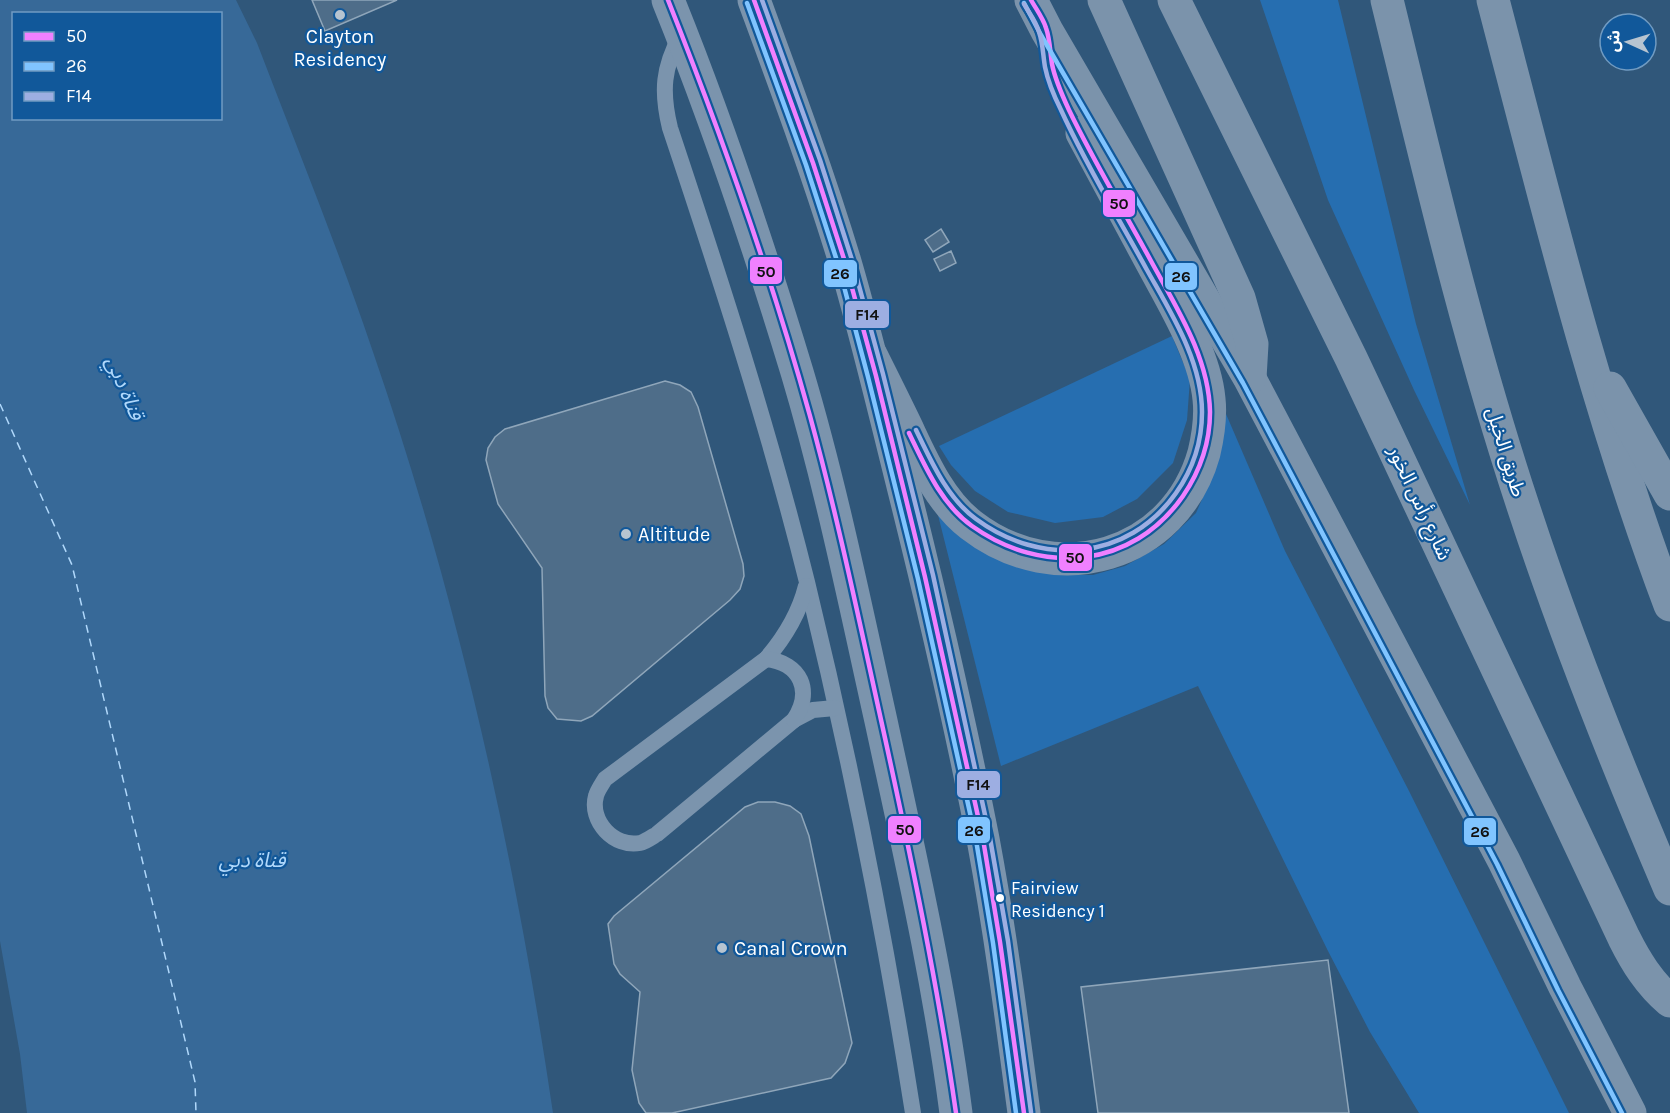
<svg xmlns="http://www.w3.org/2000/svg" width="1670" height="1113" font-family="Karla,'Noto Sans Arabic',sans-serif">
<rect width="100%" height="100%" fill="#30577a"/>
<g fill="#266eb0">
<path d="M1260,0H1338L1416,324L1470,505L1414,390L1328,200Z"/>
<path d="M1172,336L1190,379L1187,420L1173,463L1137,499L1103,517L1055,523L1008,512L975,491L951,465L939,446Z"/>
<path d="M1220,400L1285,551L1409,791L1569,1113H1419L1370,1032L1328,951L1198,686L1001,766L938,515L1022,567L1056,575H1093L1125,566L1164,544L1196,513L1214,472Z"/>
</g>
<path fill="#376998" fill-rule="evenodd" d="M0,0H236L257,43C296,145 338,248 373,352C458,598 515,855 553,1113H27L20,1054L0,941ZM14,14H220V118H14Z"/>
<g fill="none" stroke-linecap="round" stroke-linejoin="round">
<path stroke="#b0d8fb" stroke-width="1.5" stroke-dasharray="8 6" stroke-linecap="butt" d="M0,404L72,565L195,1082L196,1113"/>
</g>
<g fill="#4e6d89" stroke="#8fa6ba" stroke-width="1.5">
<path d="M312,0H397L325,31Z"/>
<path d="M941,229L949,242L933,252L925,240Z"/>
<path d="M951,251L956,263L940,271L934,259Z"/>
<path d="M665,381L680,385L691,392L698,407L743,564L744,576L740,589L730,600L592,716L581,721L557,719L548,708L545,696L542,568L498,504L486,460L488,448L495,437L505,429Z"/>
<path d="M758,802H775L790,806L801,814L809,836L852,1043L845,1063L831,1078L672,1113H646L639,1103L632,1070L640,992L620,974L614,964L608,924L614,916L745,807Z"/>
<path d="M1328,960L1349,1113H1098L1081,987Z"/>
</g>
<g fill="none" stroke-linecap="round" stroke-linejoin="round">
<g stroke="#7b94ad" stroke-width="16">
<path d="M681,34C663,68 661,91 670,128C720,278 769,429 807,582C850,758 885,935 913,1113"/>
<path d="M806,586C799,614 785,637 766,659L605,779C602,784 597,791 596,796C589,821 614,848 640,843C645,842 652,837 657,834L794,720L813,710L835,708"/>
<path d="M766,659C801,663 813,691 794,720"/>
</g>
<g stroke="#7b94ad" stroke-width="33">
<path d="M668,0C717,121 759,247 797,372C831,486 855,604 881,721C909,851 939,981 956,1113"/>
<path d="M754,0C786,87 818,173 845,262C867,337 885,414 904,490C933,606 960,722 983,839C1000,930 1012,1022 1024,1113"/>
</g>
<g stroke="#7b93ab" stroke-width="33">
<path d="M1031,0L1047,31L1250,379L1504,861L1565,987L1630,1113"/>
<path d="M1104,0L1239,298L1252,344L1250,378"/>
<path d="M1174,0L1351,358L1624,938C1636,962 1649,983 1670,1001"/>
<path d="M1387,0C1429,172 1469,344 1525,512C1567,640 1617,765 1670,889"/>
<path d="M1493,0C1546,203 1596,408 1670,605"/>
<path d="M871,355C883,379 895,403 907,428C923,462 940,501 971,525C1056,591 1175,557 1204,453C1208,436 1211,417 1209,399C1205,355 1174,304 1153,265C1129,221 1106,177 1082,133"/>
<path d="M1610,388L1670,494"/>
</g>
<g stroke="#11589a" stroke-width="9">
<g id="bus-1">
<path d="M668,0C722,136 771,275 810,416C839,522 861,630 885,738C912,862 938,987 956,1113"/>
<path d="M754,0L813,163L845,262L876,376L925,577L983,839L1000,942L1024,1113"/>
<path d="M909,433C925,466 941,504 972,526C1042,576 1132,569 1183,496C1200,471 1210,442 1210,412C1209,357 1176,307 1151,261C1124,211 1094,162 1069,110C1062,95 1055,80 1052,64C1050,52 1050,39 1046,28C1043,18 1036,9 1031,0"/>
</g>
</g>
<g stroke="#11589a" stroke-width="9">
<g id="bus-2">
<path d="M747,3L806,165L838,264L868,377L918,579L976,840L993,943L1016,1113"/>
<path d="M1024,3L1041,35L1243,383L1497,864L1558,990L1622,1113"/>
</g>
</g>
<g stroke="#11589a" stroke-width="9">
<g id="bus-3">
<path d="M762,0L820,160L852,260L883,374L933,575L990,838L1008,941L1031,1112"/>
<path d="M916,430C931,461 947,498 976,519C1041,567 1128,561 1176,493C1193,469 1202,442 1202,412C1202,361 1171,313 1147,270C1118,217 1086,165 1061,110C1054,96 1048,82 1045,67C1043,56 1043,43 1039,32C1036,21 1029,13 1024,4"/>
</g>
</g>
<use href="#bus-1" stroke="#f080ff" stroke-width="4.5"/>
<use href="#bus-2" stroke="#80c4ff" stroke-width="4.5"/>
<use href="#bus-3" stroke="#9daee2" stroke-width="4.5"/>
</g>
<g fill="#b7c4d0" stroke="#11589a" stroke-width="2">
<circle cx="340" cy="15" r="6"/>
<circle cx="626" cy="534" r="6"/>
<circle cx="722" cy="948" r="6"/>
</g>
<circle fill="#fff" stroke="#11589a" stroke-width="2" cx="1000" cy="898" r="5"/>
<g text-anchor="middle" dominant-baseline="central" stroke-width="4.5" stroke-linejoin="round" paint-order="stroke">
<g font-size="18" fill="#fff" stroke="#11589a" text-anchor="start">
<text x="1011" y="888">Fairview<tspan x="1011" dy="23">Residency 1</tspan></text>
</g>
<g font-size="20" fill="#fff" stroke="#11589a" text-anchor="start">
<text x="340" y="36" text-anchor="middle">Clayton<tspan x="340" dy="23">Residency</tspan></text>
<text x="638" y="534">Altitude</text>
<text x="734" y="948">Canal Crown</text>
</g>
<g font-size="20" fill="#fff" stroke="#11589a">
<text transform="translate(1506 452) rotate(73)">طريق الخيل</text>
<text transform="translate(1420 503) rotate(65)">شارع رأس الخور</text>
</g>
<g font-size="21" font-style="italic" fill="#b0d8fb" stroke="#11589a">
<text transform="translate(125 388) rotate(67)">قناة دبي</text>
<text x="252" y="860">قناة دبي</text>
</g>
</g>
<g stroke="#11589a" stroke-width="2">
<rect x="1102" y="189" width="34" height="29" rx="6" fill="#f080ff"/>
<rect x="749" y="256" width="34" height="29" rx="6" fill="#f080ff"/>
<rect x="823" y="259" width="35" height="29" rx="6" fill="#80c4ff"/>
<rect x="1164" y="262" width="34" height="29" rx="6" fill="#80c4ff"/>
<rect x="844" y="300" width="46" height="29" rx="6" fill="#9daee2"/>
<rect x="1058" y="543" width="35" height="29" rx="6" fill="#f080ff"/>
<rect x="956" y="770" width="45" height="29" rx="6" fill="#9daee2"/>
<rect x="887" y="815" width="35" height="29" rx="6" fill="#f080ff"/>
<rect x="957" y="816" width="34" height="28" rx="6" fill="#80c4ff"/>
<rect x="1463" y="817" width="34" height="29" rx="6" fill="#80c4ff"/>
</g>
<g font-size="16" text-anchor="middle" font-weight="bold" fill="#111">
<text x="1119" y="209">50</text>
<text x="766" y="277">50</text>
<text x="840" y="279">26</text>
<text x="1181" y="282">26</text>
<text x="867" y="320">F14</text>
<text x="1075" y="563">50</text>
<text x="978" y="790">F14</text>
<text x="905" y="835">50</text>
<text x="974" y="836">26</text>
<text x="1480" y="837">26</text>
</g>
<rect x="12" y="12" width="210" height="108" fill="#11589a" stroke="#709bc2" stroke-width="1.5"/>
<rect x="24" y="32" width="30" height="9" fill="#f080ff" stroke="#709bc2" stroke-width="1.5"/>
<text x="66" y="42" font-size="18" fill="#ffffff">50</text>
<rect x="24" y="62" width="30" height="9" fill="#80c4ff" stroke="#709bc2" stroke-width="1.5"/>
<text x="66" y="72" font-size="18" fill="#ffffff">26</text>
<rect x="24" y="92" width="30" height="9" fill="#9daee2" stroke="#709bc2" stroke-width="1.5"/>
<text x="66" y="102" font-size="18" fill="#ffffff">F14</text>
<g transform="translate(1628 42) rotate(274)"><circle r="28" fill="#11589a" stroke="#709bc2" stroke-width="1.5"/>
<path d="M0-4.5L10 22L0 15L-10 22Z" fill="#b7c4d0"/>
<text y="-9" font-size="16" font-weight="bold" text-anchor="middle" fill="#ffffff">ش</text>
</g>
</svg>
